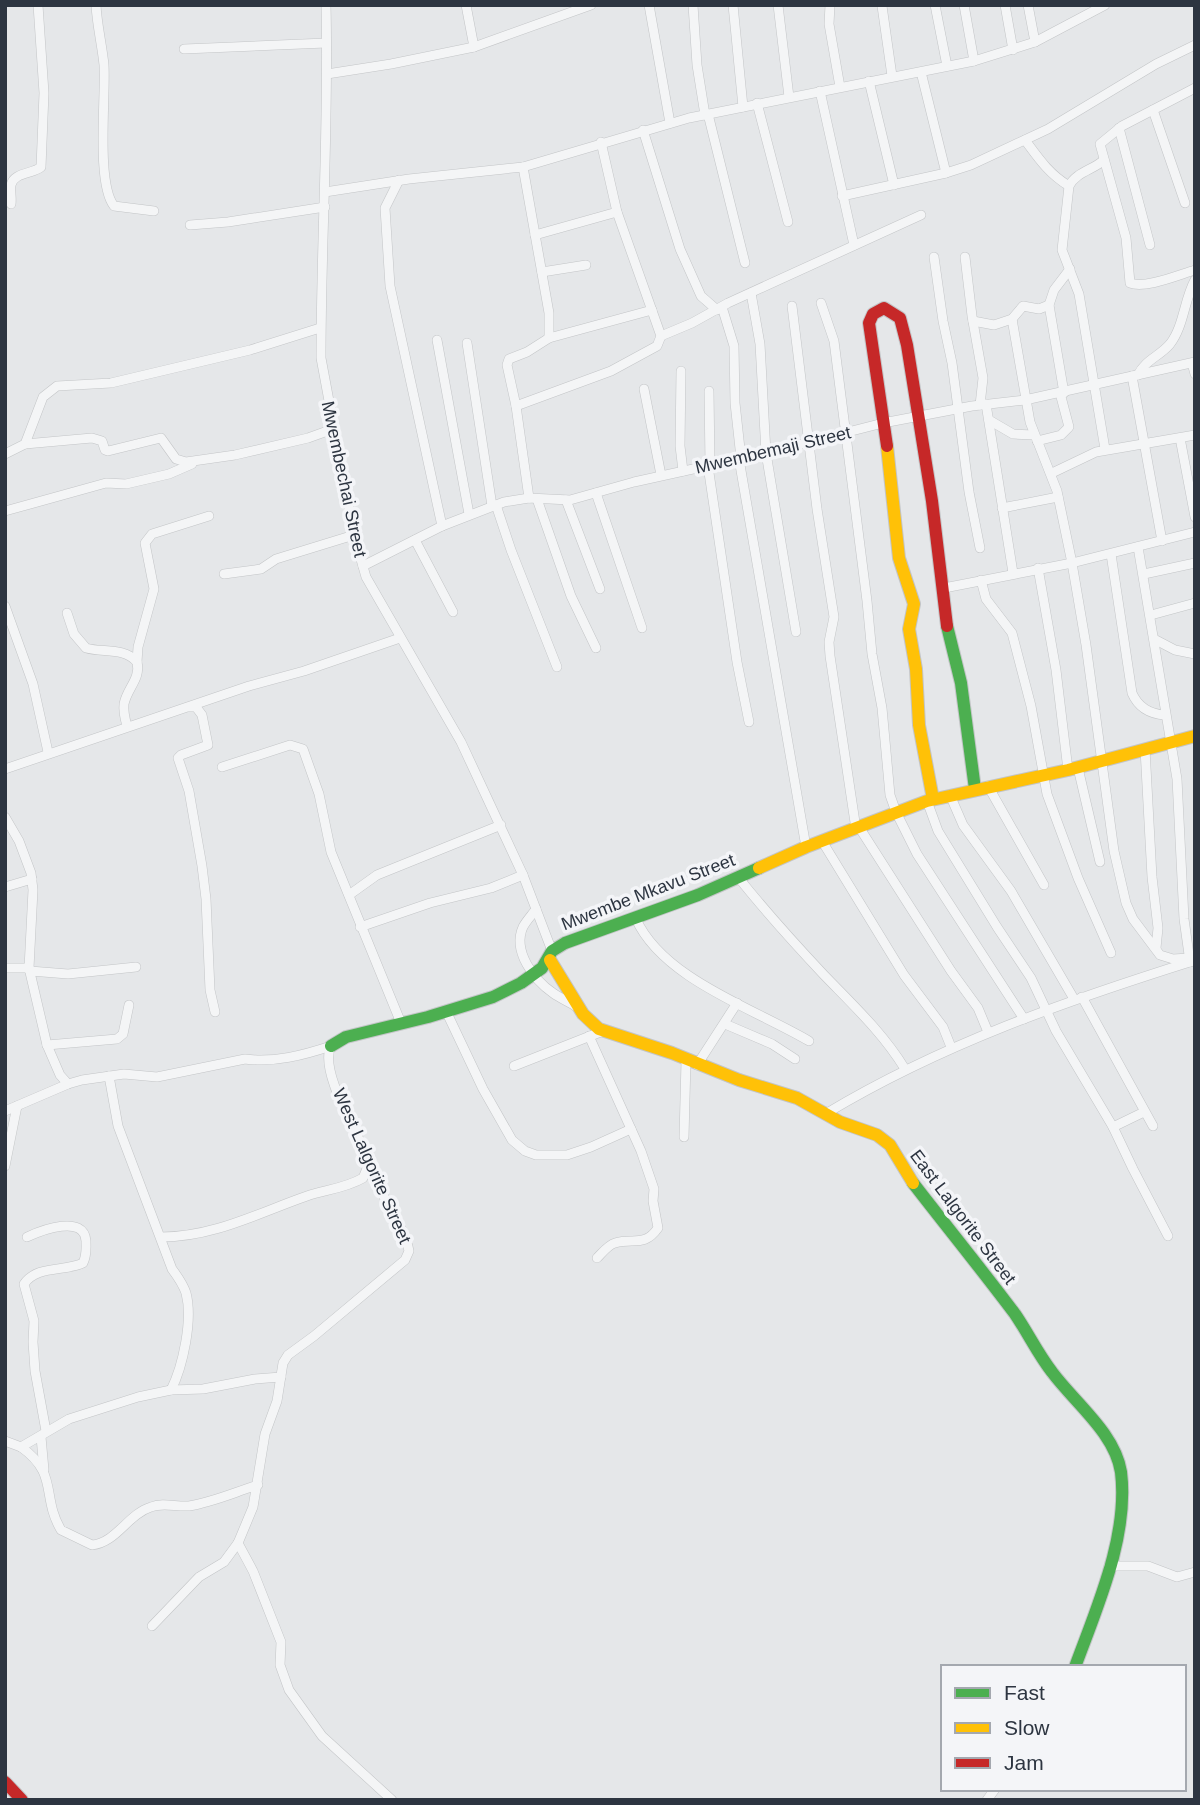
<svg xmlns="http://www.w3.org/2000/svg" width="1200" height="1805" font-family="Helvetica,sans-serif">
<rect width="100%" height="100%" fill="#e5e7e9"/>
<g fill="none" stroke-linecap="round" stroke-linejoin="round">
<g stroke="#c3c5c7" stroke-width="10">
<g id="street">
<path d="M96,5C97,25 102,45 104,65C106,97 96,183 114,206L154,211"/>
<path d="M326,5C329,123 321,240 321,358L354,535L366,577L461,742L523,875L552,951"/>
<path d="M466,5L474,47"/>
<path d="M649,5L670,123"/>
<path d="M693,5L697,65L705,115"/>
<path d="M733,5L743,107"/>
<path d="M778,5L789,97"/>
<path d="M830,5L829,24L840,87"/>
<path d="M935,5L947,66"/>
<path d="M964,5L974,61"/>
<path d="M1005,5L1013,50"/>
<path d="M1028,5L1035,42"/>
<path d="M882,6L892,76"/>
<path d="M184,49L326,43"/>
<path d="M921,72L946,173"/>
<path d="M327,74L391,64L474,47L591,5"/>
<path d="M869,81L894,185"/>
<path d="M1195,88L1122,126L1100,144L1126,238L1130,283C1145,289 1178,275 1195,270"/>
<path d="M820,91L854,245"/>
<path d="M757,103L788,222"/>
<path d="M1153,110L1185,203"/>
<path d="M708,114L745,263"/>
<path d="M1119,128L1150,245"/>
<path d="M643,130L680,249L701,296L717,310"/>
<path d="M1025,140C1039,159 1049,174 1069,186"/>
<path d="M1104,160C1093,170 1076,172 1069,186L1062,250L1079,294L1105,449"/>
<path d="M523,167L549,313V338"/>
<path d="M399,180L385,208L390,286L442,526"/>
<path d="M325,192L409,179L523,167L689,118L974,61L1035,42L1105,5"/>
<path d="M842,196L946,173L971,165L1048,129L1156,64L1195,45"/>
<path d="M11,204C12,198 10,191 11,185C14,172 33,174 41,167L44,93L38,5"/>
<path d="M190,225L228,222L325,207"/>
<path d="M535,235L617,212"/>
<path d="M934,257L943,321L952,363L969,492L980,548"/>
<path d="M965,257L972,316L983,378L980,405"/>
<path d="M542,272L586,265"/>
<path d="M751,293L760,344L766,453L796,632"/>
<path d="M821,303L834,341L867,601L872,654L882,708L890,795L896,812L917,854L1024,1019"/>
<path d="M792,306L817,509L834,617L829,642L830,656L856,829"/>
<path d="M722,307L734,346L735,403L741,458"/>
<path d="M1012,319L1030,422L1057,491L1072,563L1086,645L1114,851L1126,903L1133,919L1160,955L1173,959L1189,958"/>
<path d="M973,321L994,325L1012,319L1023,306L1039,309L1049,305"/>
<path d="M661,336L692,323L728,303L921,215"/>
<path d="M437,340L469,514"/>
<path d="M467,343L492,506"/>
<path d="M1192,363L1195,374"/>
<path d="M681,371L680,446L683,471"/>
<path d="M1138,375C1145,360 1160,356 1170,344C1184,326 1184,300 1195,280"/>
<path d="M1132,376L1162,541"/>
<path d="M644,389L661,475"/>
<path d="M709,391L710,465"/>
<path d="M1064,393L1049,305L1054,290L1070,269"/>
<path d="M986,404L1013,573"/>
<path d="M516,406L611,371L657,346L661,336L617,212L601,142"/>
<path d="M989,420L1013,434L1034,435"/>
<path d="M1180,438L1195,517"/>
<path d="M1037,441L1061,435L1069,427L1060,393"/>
<path d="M25,444L92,438L102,441L105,450L108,451L161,438L176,459L186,462L235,455L308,438L333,429"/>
<path d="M5,454L25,444L43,397L57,386L111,383L250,350L320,328"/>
<path d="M739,459L806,847"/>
<path d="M708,466L737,662L749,722"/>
<path d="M1052,473L1096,452L1195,435"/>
<path d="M596,493L642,628"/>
<path d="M529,498L516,406L507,365L509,359L527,352L549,338L652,310"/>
<path d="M537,499L571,596L596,648"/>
<path d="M566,500L600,589"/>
<path d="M496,505L511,550L557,667"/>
<path d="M1002,508L1058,497"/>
<path d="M5,511L106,483L126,484L169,474L192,464"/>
<path d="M415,540L453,612"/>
<path d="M1138,547L1177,779L1184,919L1190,962"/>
<path d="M1111,554L1132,693C1138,707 1150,714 1165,715"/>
<path d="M363,566L442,526L504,502L529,498L570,500L634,482L766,453L883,423L972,406L1025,400L1195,362"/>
<path d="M1038,568L1056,670L1068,770"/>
<path d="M224,574L261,569L276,559L354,535"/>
<path d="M1144,574L1195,563"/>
<path d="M981,580L986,599L1012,633L1031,706L1047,794L1078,878L1111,953"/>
<path d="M944,588L1072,563L1195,532"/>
<path d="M5,606L33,684L48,752"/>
<path d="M67,613L74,634L86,648C103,653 124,647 137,662C141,679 127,688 124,704C123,712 125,719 127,726"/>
<path d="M1151,615L1195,603"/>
<path d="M1154,639L1175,650L1195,654"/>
<path d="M137,662L138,647L154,589L145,543L152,534L209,516"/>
<path d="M190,707H196L202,715L208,745L181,755L178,758L189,791L202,866L206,899L210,990L215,1012"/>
<path d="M1145,749L1152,877L1158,928L1156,948"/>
<path d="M222,767L290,745L303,749L319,794L331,852L401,1023"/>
<path d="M1078,768L1100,862"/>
<path d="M5,769L249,686L304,671L400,638"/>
<path d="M988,786L1044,885"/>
<path d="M950,795L963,825L1011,891L1074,999"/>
<path d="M927,801L938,831L997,927L1031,978L1056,1031L1113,1127L1133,1169L1168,1236"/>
<path d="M5,817L19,841L31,873L33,890L29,968L47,1045L60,1075L68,1084"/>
<path d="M859,827L951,971L978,1008L988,1032"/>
<path d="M822,841L904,975L943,1027L951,1047"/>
<path d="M738,877C765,911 794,943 824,975C853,1005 883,1033 905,1069"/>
<path d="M5,887L32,879"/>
<path d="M349,895L377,875L501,825"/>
<path d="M536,909C532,915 526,921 523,927C512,951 534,980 553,993C560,998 569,1002 577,1007"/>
<path d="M636,919C663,979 755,1009 809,1041"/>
<path d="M360,927L430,903L491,888L523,875"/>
<path d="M5,968H29"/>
<path d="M30,971L68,974L136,967"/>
<path d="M1082,997L1153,1126"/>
<path d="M446,1011L483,1089L512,1140L525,1151L536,1155H567L591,1147L631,1129"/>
<path d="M725,1024L772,1044L795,1059"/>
<path d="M589,1036L641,1151L654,1189L653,1201L658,1228C644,1248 633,1237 615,1243C608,1245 602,1253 597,1258"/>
<path d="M47,1045L117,1039L123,1034L129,1005"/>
<path d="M331,1046C319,1070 355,1128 365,1152C370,1163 373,1176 379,1187C388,1207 405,1229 409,1251L405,1260L314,1336L288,1355L283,1363L277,1401L265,1434L253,1507L238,1543L253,1571L281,1642L280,1665L289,1690L322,1736L392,1800"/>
<path d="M697,1065L737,1003"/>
<path d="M514,1066L603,1031"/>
<path d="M109,1076L118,1126L172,1269C178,1277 183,1284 186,1293C193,1320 183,1366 171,1390"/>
<path d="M5,1111L68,1084L82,1080L124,1074L157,1077L245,1059C274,1063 304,1055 331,1046"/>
<path d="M827,1113C942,1044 1066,1001 1193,961"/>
<path d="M1113,1127L1144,1112"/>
<path d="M684,1137L686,1061"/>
<path d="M5,1166L17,1106"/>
<path d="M27,1237C42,1230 84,1214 86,1241C86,1249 87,1255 83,1263C64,1272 37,1265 24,1284L34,1321L33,1342L35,1371L46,1431"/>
<path d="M161,1237C214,1237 258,1213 307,1196C325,1190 346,1188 363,1178L369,1164"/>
<path d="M41,1437L44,1470"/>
<path d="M5,1441L21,1447L69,1419L138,1397L171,1390L203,1389L255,1379L281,1377"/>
<path d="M21,1447C59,1474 41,1496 61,1530L92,1545C116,1543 128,1514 151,1507C163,1502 176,1507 189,1506C213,1502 235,1492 258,1485"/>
<path d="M1109,1566H1148L1177,1577L1195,1572"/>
<path d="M152,1626L199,1577L224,1562L238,1543"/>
<path d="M987,1800L995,1789"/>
</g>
</g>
<g stroke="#c3c5c7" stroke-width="14">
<g id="fast">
<path d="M947,626L961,683L975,789"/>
<path d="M331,1046L346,1037L428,1017L493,997L521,983L542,968L552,951L565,943L698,895L759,868"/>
<path d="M913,1183C947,1227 982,1270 1015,1314C1028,1333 1038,1354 1052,1372C1075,1403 1115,1433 1121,1472C1129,1536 1097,1607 1075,1667"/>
</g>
</g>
<g stroke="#c3c5c7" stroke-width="14">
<g id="slow">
<path d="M887,446L899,558L914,604L909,629L916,669L919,725L933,799"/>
<path d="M759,868L806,847L927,801L1068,770L1195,736"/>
<path d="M550,960L583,1014L599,1029L672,1053L739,1080L797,1098L840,1122L877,1135L890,1145L913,1183"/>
</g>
</g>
<g stroke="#c3c5c7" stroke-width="14">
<g id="jam">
<path d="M887,446L869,323L873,314L884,308L900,318L907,345L932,501L947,626"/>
<path d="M5,1782L22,1800"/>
</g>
</g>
<use href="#street" stroke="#f4f5f6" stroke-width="9"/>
<use href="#fast" stroke="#4caf50" stroke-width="12"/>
<use href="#slow" stroke="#ffc107" stroke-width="12"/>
<use href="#jam" stroke="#c62828" stroke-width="12"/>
</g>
<g text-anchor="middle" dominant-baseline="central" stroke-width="7" stroke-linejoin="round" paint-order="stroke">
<g font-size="18" fill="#2d3541" stroke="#f4f5f8">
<text transform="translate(773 450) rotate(-13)">Mwembemaji Street</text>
<text transform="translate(344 479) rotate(78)">Mwembechai Street</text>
<text transform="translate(648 892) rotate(-21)">Mwembe Mkavu Street</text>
<text transform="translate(372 1166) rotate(66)">West Lalgorite Street</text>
<text transform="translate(963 1217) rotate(53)">East Lalgorite Street</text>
</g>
</g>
<rect width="1200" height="1805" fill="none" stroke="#2d3541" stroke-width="14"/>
<rect x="941" y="1665" width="245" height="126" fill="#f4f5f8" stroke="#a4a8af" stroke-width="2"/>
<rect x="955" y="1688" width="35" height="10" fill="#4caf50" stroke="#a4a8af" stroke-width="2"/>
<text x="1004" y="1700" font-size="21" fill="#2d3541">Fast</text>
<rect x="955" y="1723" width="35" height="10" fill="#ffc107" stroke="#a4a8af" stroke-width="2"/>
<text x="1004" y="1735" font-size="21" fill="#2d3541">Slow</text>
<rect x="955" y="1758" width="35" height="10" fill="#c62828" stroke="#a4a8af" stroke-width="2"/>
<text x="1004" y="1770" font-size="21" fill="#2d3541">Jam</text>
</svg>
